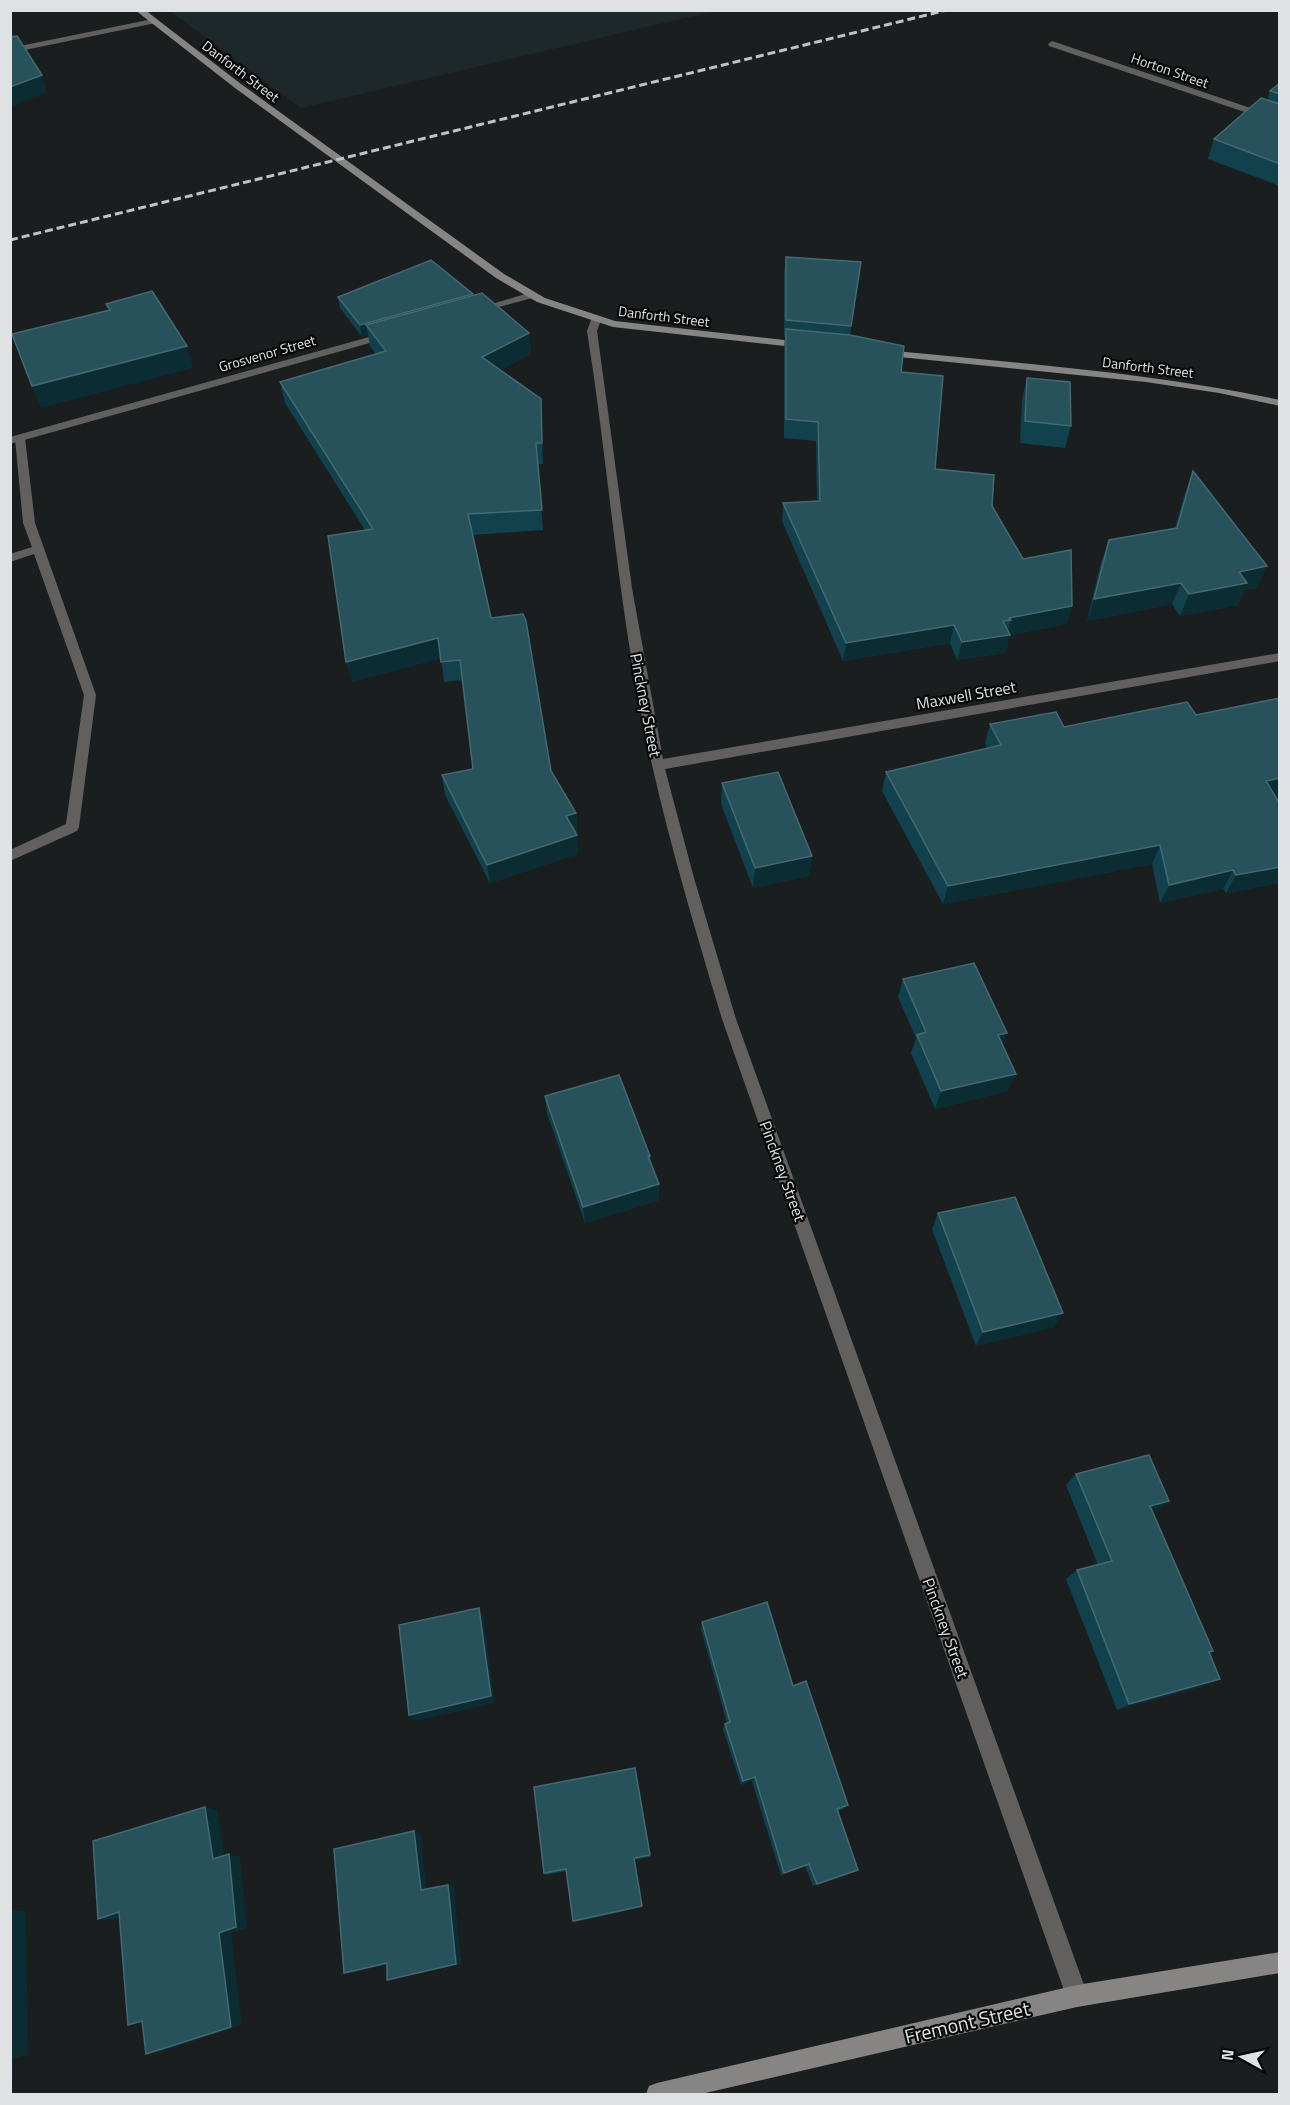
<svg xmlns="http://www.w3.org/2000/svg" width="1290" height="2105" font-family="'Titillium Web',sans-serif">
<rect width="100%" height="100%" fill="#1b1e1f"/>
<path fill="#1e282b" d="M170,11H715L301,108Z"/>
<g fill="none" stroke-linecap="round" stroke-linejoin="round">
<path fill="#61605e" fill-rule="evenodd" d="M20,435L25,438L35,523L96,695L79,827L77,831L10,861V850L66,824L84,695L34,554L10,562V554L32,547L23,523L15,438Z"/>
<g fill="#61605e" fill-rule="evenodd">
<path d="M153,19H156V23L10,53V48Z"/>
<path d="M1052,41L1280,118V124L1049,46L1048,44Z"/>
<path d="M532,292L537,295L536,297L477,313L472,310Z"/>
<path d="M596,317L601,320L597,331L632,588L663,759L1280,653V661L665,769L694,878L736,1019L1088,1996L1084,2003L1077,2007L1070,2003L1066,1996L722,1019C689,909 656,799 636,686C615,568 606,449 587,331L591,320Z"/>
<path d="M387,332L391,333V337L10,444V437Z"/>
</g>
<g fill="#878583" fill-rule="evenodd">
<path d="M135,10H145L241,84L504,274L545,298L615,321L803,342L808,345L803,348L613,327L537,302L496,278L235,88Z"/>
<path d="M884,350C1016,363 1149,372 1280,400V406L1219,393L1146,382L880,355V351Z"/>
<path d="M1280,1952V1973L1077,2007L701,2094H646L649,2086L657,2083L1077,1985Z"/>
</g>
<path stroke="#c0c2c3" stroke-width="3" stroke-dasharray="8 4" stroke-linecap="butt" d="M10,240L947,10"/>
</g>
<g fill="#11414c">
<path d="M1280,83V186L1208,159L1214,139L1267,100L1270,91Z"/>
<path d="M786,257L861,262L850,335L901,372L935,469L992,506L1023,559L1072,606L1066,624L1010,635L1005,653L957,660L950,643L843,661L782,521L783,503L817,501L816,441L784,438V348L785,337H784V274Z"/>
<path d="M473,296L529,333L531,354L500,370L541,399L543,464H538L543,530L472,535L491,618L551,771L576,813L577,832H575L577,835L578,854L490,883L445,795L442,775L473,769L463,680L444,682L441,658L351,682L365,530L285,403L280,382L376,354L370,346L368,335L362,337L340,308L338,297Z"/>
<path d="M1027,378L1071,426L1065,448L1020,443L1022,400Z"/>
<path d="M1193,471L1257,588L1244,590L1238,605L1180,616L1172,604L1087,621L1101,562L1109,540L1175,528L1185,493Z"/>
<path d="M1196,715L1280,795L1274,796L1280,804V883L1226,893L1223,889L1160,903L1152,864L943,904L882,791L886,772L987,748L985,743L990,724L1064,727Z"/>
<path d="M722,783L812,856L809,876L753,888L721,804Z"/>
<path d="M903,979L1007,1033L1002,1045L1008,1091L935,1109L911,1053L916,1038L898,997Z"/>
<path d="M545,1096L650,1156V1161L659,1184V1200L585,1223L547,1113Z"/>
<path d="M938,1213L1054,1327L976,1346L932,1229Z"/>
<path d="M1076,1474L1157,1511L1153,1512L1213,1651L1209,1653L1220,1679L1206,1685L1117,1710L1066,1579L1077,1570L1098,1565L1066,1485Z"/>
<path d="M702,1622L793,1686L848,1805L843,1809L838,1811L858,1870L813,1886L805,1866L781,1875L752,1781L741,1785L723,1729L725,1724L727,1723L701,1629Z"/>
<path d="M414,1831L420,1834L426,1889L448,1885L453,1886L461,1964L387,1980V1964L353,1972L344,1973Z"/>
<path d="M650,1855V1857L634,1860L642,1907L575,1922L573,1921L567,1871L546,1875L544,1873Z"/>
</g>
<g fill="#0b2c33">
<path d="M12,27L18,44L10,46V28Z"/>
<path d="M42,75L47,92L10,107V87Z"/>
<path d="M473,294L474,306L366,325L368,335L362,337L360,325Z"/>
<path d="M529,333L531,354L484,378L482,357Z"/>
<path d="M187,346L193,368L41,408L32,386Z"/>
<path d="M541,399L542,420L543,464L542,443Z"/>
<path d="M1267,566L1257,588L1244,590L1238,605L1180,616L1189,594L1239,572Z"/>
<path d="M1181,583L1172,604L1087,621L1094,599Z"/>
<path d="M1072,606L1066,624L1010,635L1005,653L957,660L962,642L1006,635L1011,620L1009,618Z"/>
<path d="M954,625L950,643L843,661L846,643Z"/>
<path d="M438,638L441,658L351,682L346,662Z"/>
<path d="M1280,778V795L1256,800L1266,781Z"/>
<path d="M576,813L577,832L568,835L566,816Z"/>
<path d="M577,835L578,854L490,883L487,865Z"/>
<path d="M1160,845L1152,864L943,904L948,886Z"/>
<path d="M812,856L809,876L753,888L755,868Z"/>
<path d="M1280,867V883L1226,893L1236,875Z"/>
<path d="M1233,870L1223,889L1160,903L1169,885Z"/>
<path d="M1007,1033L1000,1051L998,1035Z"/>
<path d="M1016,1074L1008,1091L935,1109L941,1091Z"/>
<path d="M659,1184V1200L585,1223L583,1207Z"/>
<path d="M1063,1313L1054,1327L976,1346L983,1332Z"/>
<path d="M1169,1501L1157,1511L1138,1516L1150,1506Z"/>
<path d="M479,1608L483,1616L495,1703L415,1721L409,1715Z"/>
<path d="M1220,1679L1206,1685L1117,1710L1129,1704Z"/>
<path d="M755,1777L752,1781L741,1785L743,1781Z"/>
<path d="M205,1807L217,1810L225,1861L213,1859Z"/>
<path d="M414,1831L420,1834L427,1892L421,1890Z"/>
<path d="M229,1854L240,1857L247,1928L231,1933L242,2025L160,2052L146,2054Z"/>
<path d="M448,1885L453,1886L461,1964H456Z"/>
<path d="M10,1910L26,1911L28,2055L13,2058V2080L10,2081Z"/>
<path d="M119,1912L133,1913L113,1920L98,1919Z"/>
</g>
<g fill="#27525c" stroke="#446971" stroke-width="1.5">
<path d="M17,36L42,75L10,87V37Z"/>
<path d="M1280,83V94L1270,91Z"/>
<path d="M1261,98L1280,104V164L1214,139Z"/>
<path d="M786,257L861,262L851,326L786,320Z"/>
<path d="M431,260L473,294L360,325L338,297Z"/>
<path d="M152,291L187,346L32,386L12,334L110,310L106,304Z"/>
<path d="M482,293L529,333L482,357L541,399L542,443H536L542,510L468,514L491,618L523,614L526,621L551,771L576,813L566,816L577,835L487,865L442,775L473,769L460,660L441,662L438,638L346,662L328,536L373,529L280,382L386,351L366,325Z"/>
<path d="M786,329L850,335L904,346L901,372L943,376L935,469L994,475L992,506L1023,559L1071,550L1072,606L1009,618L1011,620L1003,621L1010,635L962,642L954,625L846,643L783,503L820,501L818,422L786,419Z"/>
<path d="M1027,378L1070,382L1071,426L1025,421Z"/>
<path d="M1193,471L1267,566L1239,572L1247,583L1189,594L1181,583L1094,599L1109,540L1177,528Z"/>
<path d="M1280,698V778L1266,781L1280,804V867L1236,875L1233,870L1169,885L1160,845L948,886L886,772L1001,745L990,724L1056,712L1064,727L1187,702L1196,715Z"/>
<path d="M778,772L812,856L755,868L722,783Z"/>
<path d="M974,963L1007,1033L998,1035L1016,1074L941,1091L917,1035L926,1032L903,979Z"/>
<path d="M619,1075L650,1156H648L659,1184L583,1207L545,1096Z"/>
<path d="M1015,1197L1063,1313L983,1332L938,1213Z"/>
<path d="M1149,1455L1169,1501L1150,1506L1213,1651L1209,1652L1220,1679L1129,1704L1077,1570L1112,1561L1076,1474Z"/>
<path d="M767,1602L793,1686L806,1681L848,1805L837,1809L858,1870L817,1884L809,1864L784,1873L755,1777L743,1781L725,1724L730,1722L702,1622Z"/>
<path d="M479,1608L491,1696L409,1715L399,1625Z"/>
<path d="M635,1768L650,1855L634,1858L642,1906L573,1921L566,1869L544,1873L534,1787Z"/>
<path d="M205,1807L213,1859L229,1854L236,1927L219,1933L231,2027L146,2054L142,2021L128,2025L119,1912L98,1919L93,1841Z"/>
<path d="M414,1831L421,1890L448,1885L456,1964L387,1980V1963L344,1973L334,1849Z"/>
</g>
<g text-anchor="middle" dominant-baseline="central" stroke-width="4.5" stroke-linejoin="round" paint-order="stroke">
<g font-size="14" fill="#dfe1e2" stroke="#070808">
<text transform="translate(1170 70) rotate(19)">Horton Street</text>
<text transform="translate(241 71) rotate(37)">Danforth Street</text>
<text transform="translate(664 316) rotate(7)">Danforth Street</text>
<text transform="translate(267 353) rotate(-16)">Grosvenor Street</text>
<text transform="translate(1148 367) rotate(7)">Danforth Street</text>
</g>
<g font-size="16" fill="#dfe1e2" stroke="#070808">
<text transform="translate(966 695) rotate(-10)">Maxwell Street</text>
<text transform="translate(646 705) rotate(79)">Pinckney Street</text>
<text transform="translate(783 1171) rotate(70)">Pinckney Street</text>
<text transform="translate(946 1628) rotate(70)">Pinckney Street</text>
</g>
<g font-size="20" fill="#dfe1e2" stroke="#070808">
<text transform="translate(967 2022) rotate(-13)">Fremont Street</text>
</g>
</g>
<rect width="1290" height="2105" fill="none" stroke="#dfe1e2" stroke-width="24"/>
<g transform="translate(1242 2057) rotate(278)" stroke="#070808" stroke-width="4.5" paint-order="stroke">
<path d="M0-4.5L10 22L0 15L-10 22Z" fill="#dfe1e2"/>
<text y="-9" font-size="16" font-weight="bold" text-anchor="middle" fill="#dfe1e2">N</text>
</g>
</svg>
